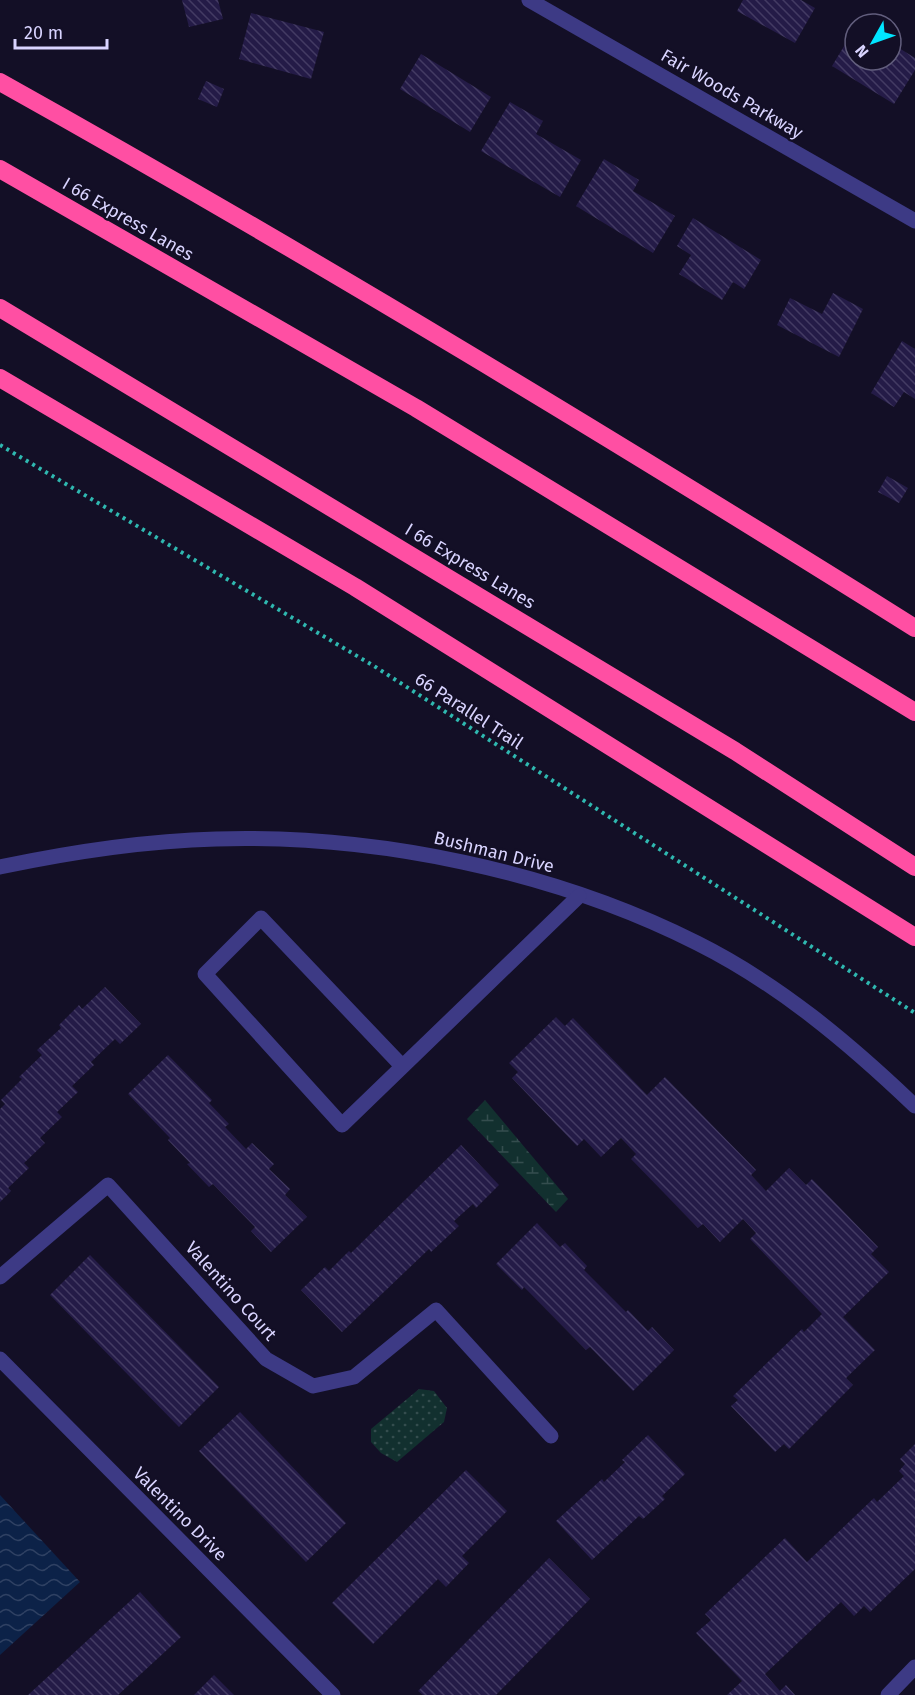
<svg xmlns="http://www.w3.org/2000/svg" width="915" height="1695" font-family="'Fira Sans',sans-serif">
<defs>
<pattern id="wetland-marsh" width="20" height="14" patternUnits="userSpaceOnUse" patternTransform="scale(1.5)"><rect width="20" height="14" fill="#12302f"/><path d="M1 5h8M5 5V1M11 12h8M15 12V8" fill="none" stroke="#344d4e"/></pattern>
<pattern id="park-dots" width="8" height="8" patternUnits="userSpaceOnUse" patternTransform="scale(1.5)"><rect width="8" height="8" fill="#12302f"/><path d="M2 2h.1M6 6h.1" fill="none" stroke="#344d4e" stroke-width="1.8" stroke-linecap="round"/></pattern>
<pattern id="water-waves" width="16" height="10" patternUnits="userSpaceOnUse" patternTransform="scale(1.5)"><rect width="16" height="10" fill="#0c2248"/><path d="M0 5q4-4 8 0t8 0" fill="none" stroke="#2f4163"/></pattern>
<pattern id="building-back-hatch" width="6" height="6" patternUnits="userSpaceOnUse" patternTransform="scale(1.5)"><rect width="6" height="6" fill="#241b47"/><path d="M-1 5l2 2M0 0l6 6M5-1l2 2" fill="none" stroke="#433b63"/></pattern>
</defs>
<rect width="100%" height="100%" fill="#130f26"/>
<path fill="url(#wetland-marsh)" d="M485,1100L568,1199L556,1212L467,1119Z"/>
<path fill="url(#park-dots)" d="M419,1389L434,1391L447,1408L444,1422L397,1462L381,1453L371,1442V1429Z"/>
<path fill="url(#water-waves)" d="M0,1495L80,1582L0,1655Z"/>
<g fill="url(#building-back-hatch)">
<path d="M182,0H218L223,19L189,27Z"/>
<path d="M743,0H801L815,8L795,43L737,11Z"/>
<path d="M251,13L324,32L311,79L239,59Z"/>
<path d="M855,28V60H891V43L915,58V70L894,104L832,66Z"/>
<path d="M421,54L491,97L470,132L400,89Z"/>
<path d="M206,81L224,89L217,107L198,99Z"/>
<path d="M510,102L543,121L536,134L581,160L560,197L481,151Z"/>
<path d="M604,159L639,180L633,191L675,216L653,253L576,206Z"/>
<path d="M693,218L761,260L744,289L733,282L722,300L679,274L691,255L677,246Z"/>
<path d="M833,293L863,309L839,357L777,325L790,298L822,314Z"/>
<path d="M902,341L915,349V399L904,392L894,407L871,393Z"/>
<path d="M887,476L908,488L899,503L878,492Z"/>
<path d="M105,987L141,1024L120,1044L115,1039L91,1062L94,1065L72,1086L78,1092L57,1112L62,1117L40,1138L45,1143L24,1163L29,1168L8,1188L11,1191L0,1202V1109L5,1104L1,1100L22,1079L19,1077L42,1055L37,1050L61,1028L59,1025L79,1005L82,1009Z"/>
<path d="M556,1017L565,1026L573,1018L647,1095L665,1077L756,1170L751,1175L766,1191L789,1168L806,1185L812,1179L878,1247L871,1254L889,1272L843,1317L875,1350L846,1378L853,1385L789,1449L784,1444L775,1452L731,1406L738,1400L733,1396L802,1329L804,1332L822,1314L750,1239L756,1233L743,1219L720,1242L703,1224L698,1228L631,1159L636,1154L621,1138L601,1157L584,1139L577,1146L512,1078L518,1072L509,1063Z"/>
<path d="M168,1055L212,1100L209,1103L229,1124L225,1127L246,1149L252,1143L274,1164L269,1169L290,1189L285,1195L307,1217L271,1252L251,1231L255,1227L213,1184L209,1187L187,1164L190,1163L168,1140L170,1138L128,1094Z"/>
<path d="M461,1145L499,1185L476,1208L473,1204L454,1221L459,1226L431,1252L429,1249L342,1332L301,1290L325,1267L329,1271L349,1251L351,1253Z"/>
<path d="M537,1223L560,1247L565,1243L587,1266L584,1270L626,1312L628,1310L648,1331L652,1327L674,1350L633,1391L590,1347L586,1350L524,1287L522,1290L496,1264Z"/>
<path d="M90,1255L219,1387L179,1427L50,1295Z"/>
<path d="M240,1412L346,1523L306,1562L199,1451Z"/>
<path d="M648,1435L685,1474L662,1496L665,1499L643,1519L639,1516L592,1560L556,1521L602,1479L604,1482L625,1462L622,1460Z"/>
<path d="M915,1444V1569L870,1612L864,1606L854,1616L841,1602L765,1674L780,1691L786,1685L795,1695H727L742,1681L696,1633L711,1620L705,1614L785,1538L807,1562L874,1498L877,1502L904,1476L899,1471L905,1464L900,1459Z"/>
<path d="M466,1470L507,1511L462,1556L469,1563L446,1587L438,1579L373,1644L332,1603Z"/>
<path d="M549,1558L590,1599L496,1695H423L418,1691Z"/>
<path d="M140,1592L181,1637L118,1695H28Z"/>
<path d="M214,1675L234,1695H194Z"/>
</g>
<g fill="none" stroke-linecap="round" stroke-linejoin="round">
<path stroke="#2fb8b0" stroke-width="4" stroke-dasharray="3 4.5" stroke-linecap="butt" d="M0,445L374,666L915,1013"/>
<g stroke="#3d3a85" stroke-width="15">
<path d="M529,0L915,221"/>
<path d="M0,867C71,852 143,841 216,839C376,834 554,871 697,943C779,984 849,1043 915,1106"/>
<path d="M402,1066L261,918L205,974L342,1125L579,896"/>
<path d="M0,1277L108,1185L266,1359L313,1386L354,1377L436,1310L551,1436"/>
<path d="M0,1359L333,1695"/>
<path d="M888,1695L915,1667"/>
</g>
<g stroke="#ff4fa3" stroke-width="18">
<path d="M0,82C310,255 614,440 915,628"/>
<path d="M0,169L416,408L915,712"/>
<path d="M0,308L735,751L915,867"/>
<path d="M0,378L355,587L915,937"/>
</g>
</g>
<g text-anchor="middle" dominant-baseline="central" stroke-width="4.5" stroke-linejoin="round" paint-order="stroke">
<g font-size="18" fill="#d9d4ff" stroke="#130f26">
<text transform="translate(732 94) rotate(30)">Fair Woods Parkway</text>
<text transform="translate(128 219) rotate(30)">I 66 Express Lanes</text>
<text transform="translate(470 566) rotate(31)">I 66 Express Lanes</text>
<text transform="translate(469 711) rotate(33)">66 Parallel Trail</text>
<text transform="translate(494 852) rotate(14)">Bushman Drive</text>
<text transform="translate(231 1291) rotate(48)">Valentino Court</text>
<text transform="translate(180 1514) rotate(45)">Valentino Drive</text>
</g>
</g>
<g transform="translate(873 42) rotate(230)"><circle r="28" fill="#130f26" stroke="#625e7d" stroke-width="1.5"/>
<path d="M0-4.5L10 22L0 15L-10 22Z" fill="#00e5ff"/>
<text y="-9" font-size="16" font-weight="bold" text-anchor="middle" fill="#d9d4ff">N</text>
</g>
<path d="M15 39v9h92v-9" fill="none" stroke="#d9d4ff" stroke-width="3"/>
<text x="24" y="39" font-size="18" fill="#d9d4ff" stroke="#130f26" stroke-width="4.5" paint-order="stroke">20 m</text>
</svg>
